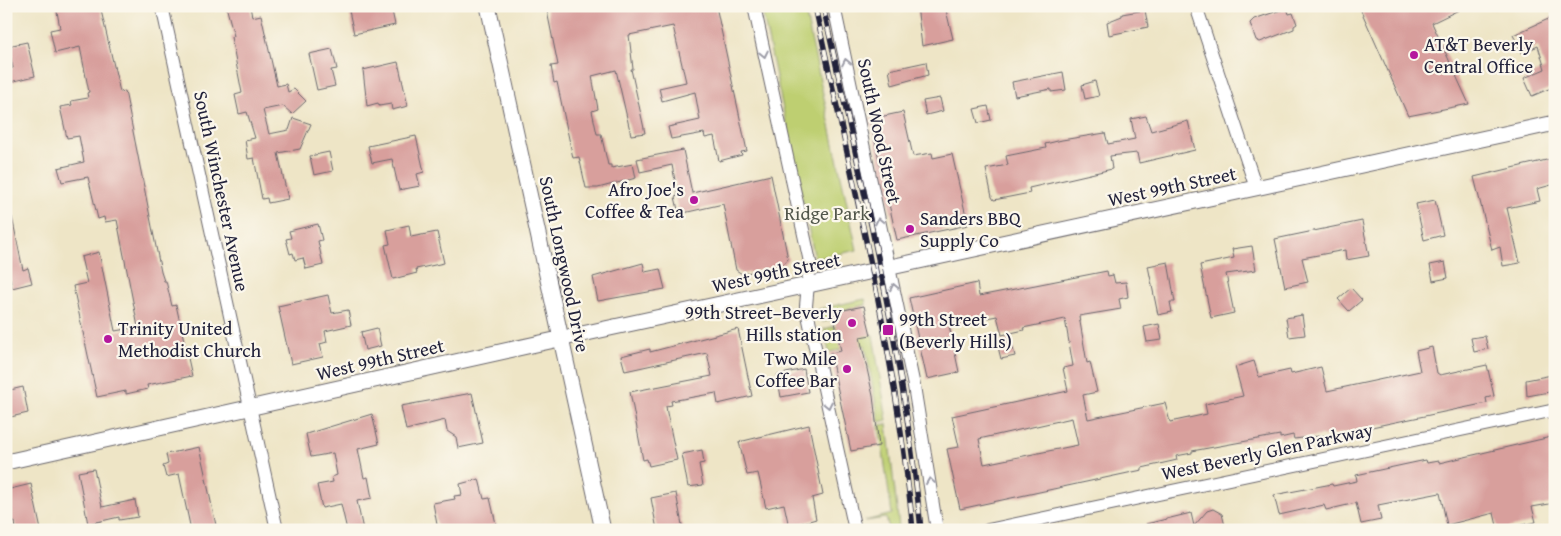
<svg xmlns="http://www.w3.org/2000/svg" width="1561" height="536" font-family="'Gentium Book Plus',serif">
<rect width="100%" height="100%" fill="#fbf7ec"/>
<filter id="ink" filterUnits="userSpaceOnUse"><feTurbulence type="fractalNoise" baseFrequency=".02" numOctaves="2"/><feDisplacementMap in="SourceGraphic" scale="10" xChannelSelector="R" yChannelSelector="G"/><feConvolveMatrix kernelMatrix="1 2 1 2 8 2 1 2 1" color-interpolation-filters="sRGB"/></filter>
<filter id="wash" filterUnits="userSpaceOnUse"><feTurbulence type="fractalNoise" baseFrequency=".0096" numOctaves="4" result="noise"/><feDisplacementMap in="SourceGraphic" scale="20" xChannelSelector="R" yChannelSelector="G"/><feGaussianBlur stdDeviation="1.12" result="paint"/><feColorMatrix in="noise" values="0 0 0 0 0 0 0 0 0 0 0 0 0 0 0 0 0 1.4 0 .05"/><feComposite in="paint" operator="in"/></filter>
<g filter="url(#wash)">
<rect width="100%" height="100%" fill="#eee5c6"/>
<g fill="#becf71" stroke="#707856">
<path d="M761,6H804L857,250L815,259Z"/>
<path d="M865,299L866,305L833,312L834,319L822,322L819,309Z"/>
<path d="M836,326L873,335L887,420L879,422L865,345L829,352L824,329Z"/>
<path d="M887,424L899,527L889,528L886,518L865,521L892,514L879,425Z"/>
</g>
<g id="blocks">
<g fill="#d89f9c" fill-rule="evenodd">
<path d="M56,6H100L120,92L125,91L161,272L164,281H166L172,306L176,305L192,376L147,385L148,389L126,394V391L97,397L73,286L87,283L81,257L99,252L115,331L138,327L117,220L105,222L104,217L98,219L88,177L62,182L58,168L84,162L79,136L67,138L60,107L72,105L71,101L88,98L87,93L89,92L80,47L55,53L50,30L60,28Z"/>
<path d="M226,6H250L252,17L261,15L277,86L286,84L288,92L294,89L306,101L292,114L283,106L263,110L269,134L289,130L293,118L311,124L300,149L278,153L288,199L268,203L267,198L262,199L254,158L248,159L245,140L255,138L247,112L239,114L235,95L242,93L231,37L234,36Z"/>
<path d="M348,6H391L395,25L354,34Z"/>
<path d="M546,6H716L747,151L741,152L742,155L719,161L714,136L705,138L704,133L671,139L668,127L700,120L695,92L662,101L659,88L686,82L673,26L629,35L633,69H631L645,133L631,135L616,70L592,76L598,109L592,111L597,134H601L608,165H611V168L633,164L636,178L598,188H586L579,157L573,158L557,82L554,83L551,66L558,65Z"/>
<path d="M917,6H945L953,39L922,46Z"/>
<path d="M1359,6H1467L1432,23L1469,104L1408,116Z"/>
<path d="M1287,8L1289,14L1293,13L1297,24L1294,26V29L1260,42L1256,40L1250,23L1254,19Z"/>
<path d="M1145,10L1148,27L1109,35L1107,22L1122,16V14Z"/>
<path d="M1555,16V91L1552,92L1551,88L1532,96L1524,78L1545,69L1538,46L1522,53L1513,35Z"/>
<path d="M27,42L35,76L6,83V69L13,68L8,46Z"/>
<path d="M332,49L337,69L331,70L335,86L317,90L309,54Z"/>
<path d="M398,62L408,106L392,110L391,104L379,106L378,103L367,106L363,70Z"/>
<path d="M926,62L928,75L892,85L889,70Z"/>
<path d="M1063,72L1066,90L1051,92V89L1015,96L1012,82Z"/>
<path d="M1095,81L1099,96L1085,99L1082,85Z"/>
<path d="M940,98L943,111L926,115L923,101Z"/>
<path d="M988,106L991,120L978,123L974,109Z"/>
<path d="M903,112L913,156L932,153L933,158L952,154L968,225L897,240L870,119Z"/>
<path d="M1146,116L1151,131L1188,121L1195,150L1139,163L1137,153L1110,156L1112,169L1029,188L1030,193L994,200L992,197L986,169L1008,165L1006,156L1046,148L1045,144L1062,140L1105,133L1108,144L1135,139L1131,119Z"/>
<path d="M416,136L424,172L417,174L420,186L399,190L392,159L372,163L368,146Z"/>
<path d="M683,150L692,193L771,175L788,259L783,265L742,274L736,270L723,204L679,214L675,197L678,196L672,165L640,172L637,159Z"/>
<path d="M329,152L333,171L314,175L310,156Z"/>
<path d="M1555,158V184L1537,189L1540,201L1507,208L1520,263L1503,266L1500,247L1492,250L1474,177Z"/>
<path d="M1435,200L1443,235L1424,240L1416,204Z"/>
<path d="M12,217L23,270L28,268L32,283L12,288L6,261V218Z"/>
<path d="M1362,221L1369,256L1346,260L1345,250L1302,258L1308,282L1285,287L1275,239Z"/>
<path d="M318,224L322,240L318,241L323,265L306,269L303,258L295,260L293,253L290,254L286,239L291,238L289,231Z"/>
<path d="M409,225L411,237L437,232L444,263L416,269L417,273L393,279L385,245L390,244L387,230Z"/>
<path d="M1252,246L1256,270L1226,274L1234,313L1211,318L1200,265L1234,258L1232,249Z"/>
<path d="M1168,262L1175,302H1170L1172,312L1158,315L1148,266Z"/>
<path d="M1445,262L1448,278L1433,281L1430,265Z"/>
<path d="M643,263L645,272L660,269L665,289L598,301L593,277Z"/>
<path d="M1107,271L1108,276L1113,275L1115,283L1126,282L1128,297L1119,299L1121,309L1079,316L1087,363L1090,362L1097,392L1083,395L1088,419L1165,403L1170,422L1207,414L1205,404L1243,396L1235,367L1254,361L1259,377L1290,370L1291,374L1321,367L1327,391L1420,371L1416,351L1432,347L1437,373L1440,375L1487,365L1494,396L1486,398L1487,403L1338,434L1294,439L1293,435L1280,438V435L1192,451V453L1176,456L1177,460L1142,468V470L960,509L947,449L959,447L952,416L1068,391L1063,368L1073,366L1065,319L1023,328L1024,330L1002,335L997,316L949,325L959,372L927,379L909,298L977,283L979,296ZM1072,418L1078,445L984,464L979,439Z"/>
<path d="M1351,288L1362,300L1349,311L1338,299Z"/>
<path d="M328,295L332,313L348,310L351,325L325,331L327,342L320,344L323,357L291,364L278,306Z"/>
<path d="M864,306L871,335L860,337L873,396L879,446L851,451L830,353L841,351L833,312Z"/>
<path d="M1302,315L1305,335L1289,337L1286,318Z"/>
<path d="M1159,324L1162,340L1147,342L1144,327Z"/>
<path d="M377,328L381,346L365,350L361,332Z"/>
<path d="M738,329L752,396L718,404L716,393L671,401L672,405L666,406L667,413L677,460L649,466L647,459L643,460L630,392L712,376L707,353L625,371L621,356L650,349V352Z"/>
<path d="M1485,336L1488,349L1474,352L1471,338Z"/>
<path d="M1011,340L1015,356L1001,359L997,343Z"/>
<path d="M804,369L808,392L781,397L777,375Z"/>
<path d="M1552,375L1555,391L1527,396L1526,380Z"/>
<path d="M23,387L28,413L6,418V391Z"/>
<path d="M472,393L483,443L458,448L456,437L447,431L445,420L406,430L401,406Z"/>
<path d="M372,414L379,444L358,449L364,478L368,477L372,498L357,501L363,530H347L341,504L322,508L317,485L333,482L332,477L337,475L333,453L311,457L306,434Z"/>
<path d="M809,425L823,495L812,498L816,519L789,527L784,504L766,508L758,473L747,475L739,442Z"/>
<path d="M1555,436V503L1532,507L1536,522L1498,530L1494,513L1447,525L1440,493L1378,505L1381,520L1361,524L1356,503L1326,510L1324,505L1279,515L1274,495L1332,484L1333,486L1357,481L1356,475L1426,460L1427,463L1438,461L1439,463Z"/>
<path d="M199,447L204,469L217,530H191L179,474L166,477L163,466L168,464L166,454Z"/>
<path d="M702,450L704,463L699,464L703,485L688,487L682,454Z"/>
<path d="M94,469L102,507L135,500L138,517L119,520V517L88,524L78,472Z"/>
<path d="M479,479L484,499L490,498L497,528L438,530L433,503L455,499L454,496L462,495L460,484Z"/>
<path d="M31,484L41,530H16L15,522L6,524V490Z"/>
<path d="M676,493L683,530H657L651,498Z"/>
<path d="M1213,509L1222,514L1226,530H1147L1146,524L1191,513L1194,526L1207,511Z"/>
</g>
</g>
</g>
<g filter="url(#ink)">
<use href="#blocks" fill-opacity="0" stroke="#69666c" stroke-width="1"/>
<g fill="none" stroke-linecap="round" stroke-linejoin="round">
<g stroke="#69666c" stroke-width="14">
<g id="minor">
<path d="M162,6L277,530"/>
<path d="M754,6L810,262L806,306L855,530"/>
<path d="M834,6L914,386L937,530"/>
<path d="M1196,6L1256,188"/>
<path d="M988,530L1555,410"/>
</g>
</g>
<g stroke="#69666c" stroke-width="17">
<g id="tertiary">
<path d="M488,6L603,530"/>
<path d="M6,462L536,344L1555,123"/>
</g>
</g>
<use href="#minor" stroke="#fff" stroke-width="12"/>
<use href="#tertiary" stroke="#fff" stroke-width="15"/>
<g stroke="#22223b" stroke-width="5.5">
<g id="rail">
<path d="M815,6C852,180 896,353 913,530"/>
<path d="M823,6C861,180 904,353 921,530"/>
</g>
</g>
<use href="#rail" stroke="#fbf7ec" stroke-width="4" stroke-dasharray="11" stroke-linecap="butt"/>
</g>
<defs><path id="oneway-chevron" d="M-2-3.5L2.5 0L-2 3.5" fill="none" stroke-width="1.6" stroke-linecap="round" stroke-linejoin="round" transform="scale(1.25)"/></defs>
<g stroke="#9c9ca7">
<use href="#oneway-chevron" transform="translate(764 54) rotate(78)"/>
<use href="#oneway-chevron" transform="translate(846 62) rotate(-102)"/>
<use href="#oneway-chevron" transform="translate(879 221) rotate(-102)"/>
<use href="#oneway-chevron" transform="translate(894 287) rotate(-101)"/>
<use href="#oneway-chevron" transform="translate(828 405) rotate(78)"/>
<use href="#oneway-chevron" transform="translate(930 481) rotate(-98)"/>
</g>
</g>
<g fill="#b5179e" stroke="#fbf7ec" stroke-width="2">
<circle cx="1414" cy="55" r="5"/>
<circle cx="694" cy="200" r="5"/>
<circle cx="910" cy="229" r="5"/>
<circle cx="852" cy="323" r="5"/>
<rect x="882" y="324" width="12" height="12" rx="2.5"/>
<circle cx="108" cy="339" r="5"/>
<circle cx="847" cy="369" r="5"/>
</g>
<g text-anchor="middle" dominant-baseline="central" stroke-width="4.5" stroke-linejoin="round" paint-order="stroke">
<g font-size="19" fill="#22223b" stroke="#fbf7ec" text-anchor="start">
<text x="1424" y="44">AT&amp;T Beverly<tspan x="1424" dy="22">Central Office</tspan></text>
<text x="684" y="189" text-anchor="end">Afro Joe's<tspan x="684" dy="22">Coffee &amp; Tea</tspan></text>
<text x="920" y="218">Sanders BBQ<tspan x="920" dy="22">Supply Co</tspan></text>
<text x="842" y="312" text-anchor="end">99th Street–Beverly<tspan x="842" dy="22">Hills station</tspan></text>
<text x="899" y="319">99th Street<tspan x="899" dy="22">(Beverly Hills)</tspan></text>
<text x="118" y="328">Trinity United<tspan x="118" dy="22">Methodist Church</tspan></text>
<text x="837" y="358" text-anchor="end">Two Mile<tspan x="837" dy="22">Coffee Bar</tspan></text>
</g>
<g font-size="19" fill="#22223b" stroke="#fbf7ec">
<text transform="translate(880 131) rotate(78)">South Wood Street</text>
<text transform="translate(1172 186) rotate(-12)">West 99th Street</text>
<text transform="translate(222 191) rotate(78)">South Winchester Avenue</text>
<text transform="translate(565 264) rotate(78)">South Longwood Drive</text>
<text transform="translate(776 272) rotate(-12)">West 99th Street</text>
<text transform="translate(380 359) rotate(-13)">West 99th Street</text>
<text transform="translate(1267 451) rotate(-12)">West Beverly Glen Parkway</text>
</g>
<g font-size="19" fill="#51564b" stroke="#fbf7ec">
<text x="827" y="213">Ridge Park</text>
</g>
</g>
<rect width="1561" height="536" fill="none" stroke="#fbf7ec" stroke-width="25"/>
</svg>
